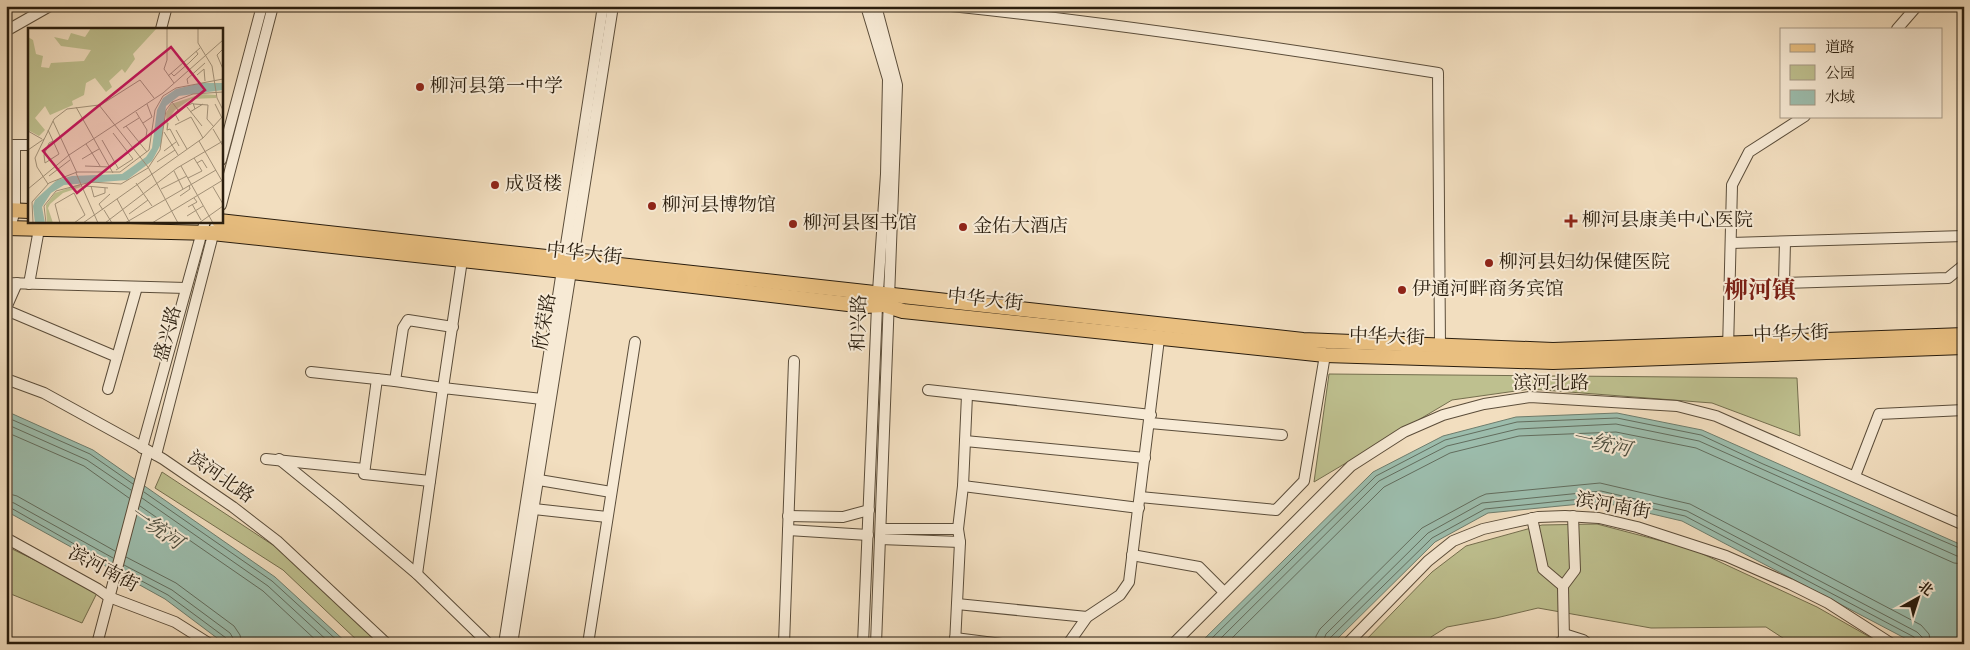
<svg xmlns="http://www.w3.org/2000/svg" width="1970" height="650" font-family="'Sorts Mill Goudy','Noto Serif SC',serif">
<rect width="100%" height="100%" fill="#f2debf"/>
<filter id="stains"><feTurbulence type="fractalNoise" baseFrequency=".004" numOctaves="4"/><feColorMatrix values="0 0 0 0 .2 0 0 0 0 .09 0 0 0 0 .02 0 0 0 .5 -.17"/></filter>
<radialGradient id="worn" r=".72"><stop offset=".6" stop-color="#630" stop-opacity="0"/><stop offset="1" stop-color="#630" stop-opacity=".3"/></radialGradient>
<g fill="#bec08f" stroke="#746e4e">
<path d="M1329,374L1797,378L1800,436L1712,403L1530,389L1452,400L1314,482Z"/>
<path d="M162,472L282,551L384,644H361L283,570L155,488Z"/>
<path d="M1597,524L1692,549L1817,607L1882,644H1792L1766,627L1651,628L1538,608L1496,618L1447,627L1431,637L1430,644H1362L1432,572L1466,546L1542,525Z"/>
<path d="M6,546L98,591L82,623L6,592Z"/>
</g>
<g fill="#9cbdad" stroke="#6e7d6d">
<path d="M6,411L93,450L275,577L348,644H225L165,599L6,511Z"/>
<path d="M1617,413L1702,430L1964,546V644H1916L1682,521L1601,502L1488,513L1435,542L1332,644H1199L1373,472L1443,436L1516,417Z"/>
</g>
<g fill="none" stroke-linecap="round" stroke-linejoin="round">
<g stroke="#626d5e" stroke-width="1">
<path d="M6,417L90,454L133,484"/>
<path d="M6,424L87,460L131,490"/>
<path d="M6,432L84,466L129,498"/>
<path d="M144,492L272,581L341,644"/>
<path d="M6,493L17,496L115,551"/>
<path d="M142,498L268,586L331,644"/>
<path d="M6,501L14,503L113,558"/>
<path d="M140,506L263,591L320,644"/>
<path d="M6,507L11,508L111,565"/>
<path d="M126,557L176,583L234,626L240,635L242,644"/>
<path d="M124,565L172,590L230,633L233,638L234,644"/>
<path d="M123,571L168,595L226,638L228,644"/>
<path d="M1206,644L1376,476L1445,440L1517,422L1617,418L1701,435L1763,464L1964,550"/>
<path d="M1215,644L1379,481L1447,446L1518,429L1616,424L1699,441L1957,556L1964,557"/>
<path d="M1226,644L1384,487L1450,453L1519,436L1616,432L1696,448L1954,563L1964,564"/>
<path d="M1315,644L1316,636L1320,629L1422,528L1479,497L1486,494L1600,483L1690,504L1921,625L1929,634L1931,644"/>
<path d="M1322,644L1326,634L1428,533L1482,503L1601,491L1687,511L1917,632L1922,637L1924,644"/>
<path d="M1329,644L1330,638L1432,538L1485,509L1601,497L1685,516L1914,637L1917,644"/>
</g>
<g stroke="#5b4d3a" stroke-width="12">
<g id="minor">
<path d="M876,6L897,85L876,644"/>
<path d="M951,6C1114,23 1276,47 1438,73L1440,345"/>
<path d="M161,29L167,6"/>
<path d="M1897,29L1917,6"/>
<path d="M6,31L50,6"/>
<path d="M6,145H29"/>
<path d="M221,160L262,6"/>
<path d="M221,205L273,6"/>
<path d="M10,228L15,210V145"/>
<path d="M1785,242L1784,283L1948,278L1964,265"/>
<path d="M1731,243L1964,236"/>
<path d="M6,283L186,288"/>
<path d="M29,284L39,229"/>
<path d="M6,308L17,283"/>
<path d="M6,310L117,357"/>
<path d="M1728,350L1732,185L1749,152L1805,116"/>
<path d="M311,372L395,381L443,388L462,260"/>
<path d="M6,379L44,393L133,442L163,459L233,507L277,541L387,644"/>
<path d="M377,379L364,474L430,481"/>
<path d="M395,381L403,328L408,320L453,327"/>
<path d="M108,389L137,287"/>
<path d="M928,390L1151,415"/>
<path d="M1150,423L1282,435"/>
<path d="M965,441L1145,458"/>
<path d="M142,448L205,221"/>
<path d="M156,455L215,227"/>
<path d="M266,459L364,469"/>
<path d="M279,459L338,507L417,574L489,644"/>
<path d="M1855,476L1879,414L1964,410"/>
<path d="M539,480L611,492"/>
<path d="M963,486L1139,508"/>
<path d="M1140,497L1276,510L1304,481L1325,355"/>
<path d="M534,509L607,517"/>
<path d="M788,516L843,517L869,510"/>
<path d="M1532,518L1543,569L1563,586"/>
<path d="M881,529H958"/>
<path d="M788,530L868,535"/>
<path d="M6,538L98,589L109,597L175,622L210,644"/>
<path d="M880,539L960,542"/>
<path d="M1132,555L1199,567L1224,592"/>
<path d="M417,574L443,388L542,399"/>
<path d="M957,604L1087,617"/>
<path d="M1564,634L1583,640L1588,644"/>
<path d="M955,638L1002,644"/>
<path d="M97,644L148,451"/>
<path d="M504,644L603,6"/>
<path d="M512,644L613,6"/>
<path d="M588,644L635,342"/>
<path d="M784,644L794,361"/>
<path d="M863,644L877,306L886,174L888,79L866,6"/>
<path d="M955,644L960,542L958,529L963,486L967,395"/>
<path d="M1068,644L1087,617L1120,595L1129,582L1159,339"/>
<path d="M1173,644L1351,466L1404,432L1443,415L1484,404L1530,397L1677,406L1716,416L1964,525"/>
<path d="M1347,644L1428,561L1453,541L1483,529L1538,517L1565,516L1599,518L1637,527L1726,556L1790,584L1828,603L1892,644"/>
<path d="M1557,644L1564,640L1563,586L1575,570L1573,516"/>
</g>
</g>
<g stroke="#291d0e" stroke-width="16">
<g id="major">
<path d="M6,210L29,211"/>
<path d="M219,221L1303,340L1553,350L1964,335"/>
<path d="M6,228L212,233L572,272L865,306L884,305L903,311L1325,355L1553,362L1964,347"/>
</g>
</g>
<use href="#minor" stroke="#f7ead5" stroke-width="10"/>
<use href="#major" stroke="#e9bf80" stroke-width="14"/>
</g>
<g fill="#8f2418" stroke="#f7ead5" stroke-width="2">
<circle cx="420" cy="87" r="5"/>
<circle cx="495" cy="185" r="5"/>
<circle cx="652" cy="206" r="5"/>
<path d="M1568.5 213.5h5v5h5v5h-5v5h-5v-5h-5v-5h5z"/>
<circle cx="793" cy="224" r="5"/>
<circle cx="963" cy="227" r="5"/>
<circle cx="1489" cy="263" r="5"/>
<circle cx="1402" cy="290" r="5"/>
</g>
<g text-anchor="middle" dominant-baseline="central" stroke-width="4" stroke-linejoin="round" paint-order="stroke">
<g font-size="19" fill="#291d0e" stroke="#f7ead5" text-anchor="start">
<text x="430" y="87">柳河县第一中学</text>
<text x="505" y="185">成贤楼</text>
<text x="662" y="206">柳河县博物馆</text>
<text x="1582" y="221">柳河县康美中心医院</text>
<text x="803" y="224">柳河县图书馆</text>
<text x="973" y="227">金佑大酒店</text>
<text x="1499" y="263">柳河县妇幼保健医院</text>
<text x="1412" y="290">伊通河畔商务宾馆</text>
</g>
<g font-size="19" fill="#291d0e" stroke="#f7ead5">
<text transform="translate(584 255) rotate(6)">中华大街</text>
<text transform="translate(985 301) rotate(6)">中华大街</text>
<text transform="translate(546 322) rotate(-81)">欣荣路</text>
<text transform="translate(860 323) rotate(-88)">和兴路</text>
<text transform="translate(169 334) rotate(-75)">盛兴路</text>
<text transform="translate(1791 335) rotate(-2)">中华大街</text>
<text transform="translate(1387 338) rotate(2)">中华大街</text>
<text x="1551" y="384">滨河北路</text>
<text transform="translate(220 478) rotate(35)">滨河北路</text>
<text transform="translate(1613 507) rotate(10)">滨河南街</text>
<text transform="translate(103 570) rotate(28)">滨河南街</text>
</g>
<g font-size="20" font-style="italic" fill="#4c4d3e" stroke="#f7ead5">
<text transform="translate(1601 445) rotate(13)">一统河</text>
<text transform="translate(155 529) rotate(35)">一统河</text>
</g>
<g font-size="24" font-weight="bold" fill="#7a1f14" stroke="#f7ead5">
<text x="1760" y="292">柳河镇</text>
</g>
</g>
<g transform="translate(28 28)">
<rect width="195" height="195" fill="#f2debf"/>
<path d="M63,0H129L105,26L107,31L97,45L94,41L81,53L84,59L78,64L67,50L58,55L56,67L44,73L45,77L22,87L17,78L7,90L17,102L11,108L0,102V9L5,12L8,26L15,28L13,39L21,40L23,35L56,33L63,22L33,18L26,9L40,12L43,5L57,9ZM173,66L188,67V70L163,71L147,82L140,92L139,106L138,85L143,76ZM52,156L53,159L35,165L22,176L20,180L25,195H19L18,177L27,165Z" fill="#bec08f"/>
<path d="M173,55H195V62L151,68L138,78L133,116L124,133L99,152L36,157L23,165L14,179L17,195H7L5,178L7,172L29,152L44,148L94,146L118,129L124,120L129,82L135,70L148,61Z" fill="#9cbdad"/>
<path fill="none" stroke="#a29178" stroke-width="1" d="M139,0V32L136,41L146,55M170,0V15L184,38L189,70L195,82M195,21L189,27L195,41M143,45L146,48L162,34L170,26L168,23M169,47L176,41L177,53M140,48L172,20M160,56L159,51L177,35M144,74L150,82L147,86L151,93M166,76L180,77L179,91L186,99M187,76L194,90M71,78L112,52L126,70M48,79L85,145M159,79L174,98M150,82L165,75L167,81M108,84L119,102L118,109L110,114M162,84L175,76M163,89L175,110M25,93L49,145M115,95L124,89L119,76M140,95L139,102L142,101L151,118M147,97L163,89M98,98L119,124M95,100L111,90M185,101L195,118M20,102L31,126L17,135L16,127L21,115L25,113M148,102L159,121M0,103L14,111M136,104L150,127M85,105L105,131L88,142M74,112L90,140M171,113L194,153M71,121L64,125L72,138M0,122L16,111M136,123L148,114M54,131L64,125L58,116M129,134L147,122M169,135L174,132L179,140M57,138L82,139M153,138L185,195M146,143L155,161M48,145L70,195M21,148L42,132M160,150L174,143L166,130M108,155L124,178M20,156L9,139L7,130L26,91L39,81L71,77L120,139L150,195M58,158L80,160M63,158L66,169L77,165V160M185,159L195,176M0,161L41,127L135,65L195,12M133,161L159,148M152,168L162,161L161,157M89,171L102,195M164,176L173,192M160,179L169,174L166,170M75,182L71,176L82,166M76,182L84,195M101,186L120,172M159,188L175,178M5,195L4,174L21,155L49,144H92L121,122L127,82L135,68L148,60L195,51M18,195L16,178L28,163L63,154L93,156L120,140L132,122L138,82L144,74L165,66L195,64M32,195L27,176L46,165L57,187L46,195M55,195L175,110L195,88M77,195L149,140L195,113M97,195L188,142M124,195L195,152M171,195L195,178"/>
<path fill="#c2185b" fill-opacity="0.15" stroke="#c2185b" stroke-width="2.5" d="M143,19L177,62L49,165L15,123Z"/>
<rect width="195" height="195" fill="none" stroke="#291d0e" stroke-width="2.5"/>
</g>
<rect width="1970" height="650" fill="none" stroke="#f2debf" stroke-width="25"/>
<rect x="8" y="8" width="1955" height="635" fill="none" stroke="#291d0e" stroke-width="2.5"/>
<rect x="12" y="12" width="1945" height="625" fill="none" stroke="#291d0e"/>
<rect x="1780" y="28" width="162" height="90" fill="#f7ead5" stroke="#a59885"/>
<rect x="1790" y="44" width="25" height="8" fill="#e9bf80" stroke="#a59885"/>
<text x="1825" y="52" font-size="15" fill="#291d0e">道路</text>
<rect x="1790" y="65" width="25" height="15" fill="#bec08f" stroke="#a59885"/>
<text x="1825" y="78" font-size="15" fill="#291d0e">公园</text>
<rect x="1790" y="90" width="25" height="15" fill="#9cbdad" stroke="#a59885"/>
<text x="1825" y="102" font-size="15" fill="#291d0e">水域</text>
<g transform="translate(1918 598) rotate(39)" stroke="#f7ead5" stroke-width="4" paint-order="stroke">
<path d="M0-4L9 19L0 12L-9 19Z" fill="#291d0e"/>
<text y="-8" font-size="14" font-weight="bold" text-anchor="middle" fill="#291d0e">北</text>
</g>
<rect width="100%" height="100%" filter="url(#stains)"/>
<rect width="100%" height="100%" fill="url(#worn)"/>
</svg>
